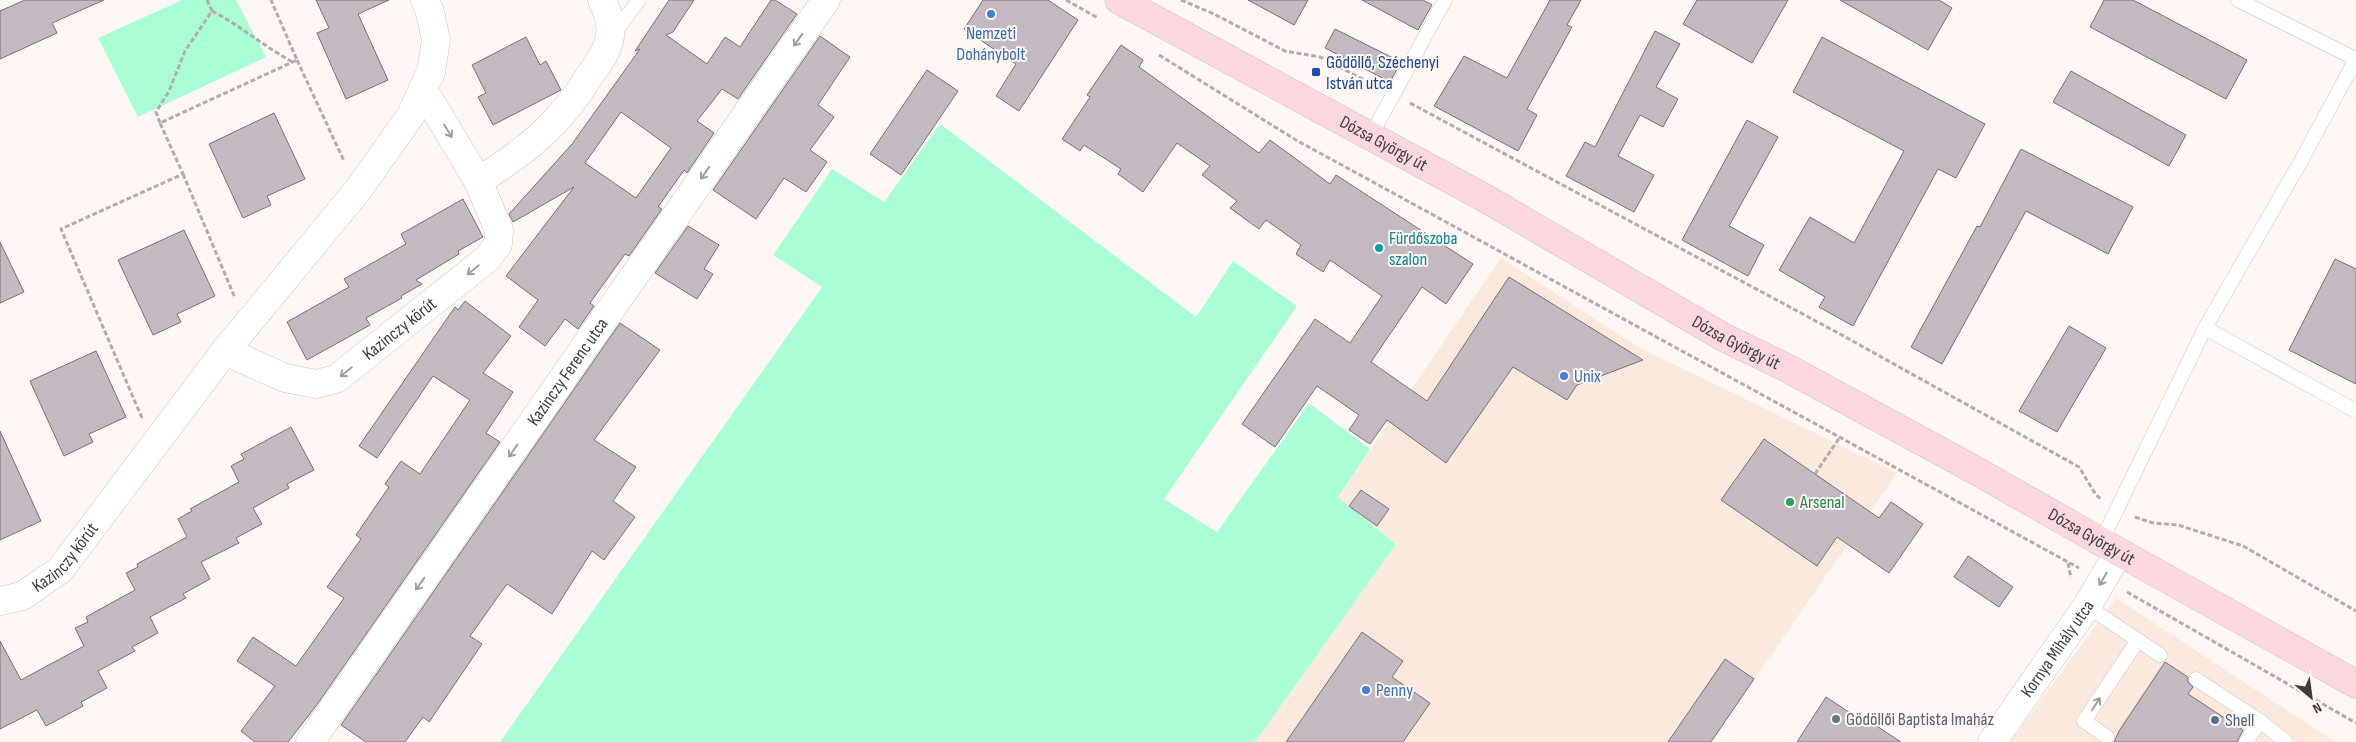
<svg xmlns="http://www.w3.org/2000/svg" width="2356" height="742" font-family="'Sofia Sans Condensed',sans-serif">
<rect width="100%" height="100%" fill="#fef7f3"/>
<g fill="#fbe9de">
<path d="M1501,258L1640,348L1897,473L1711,742H1255L1396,544L1338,497Z"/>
<path d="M2116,598L2335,742H2010Z"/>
</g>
<g fill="#aafed6">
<path d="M182,0H236L266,57L138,117L98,38Z"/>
<path d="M940,124L1196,317L1233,261L1297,306L1164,499L1217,532L1309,403L1370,449L1338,497L1396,544L1255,742H500L822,287L773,255L832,169L884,202Z"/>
</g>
<g fill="#c3b9c0" stroke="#796f75" fill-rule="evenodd">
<path d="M25,0H104L52,23L57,33L0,59V11Z"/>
<path d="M316,0H389L358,14L388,80L346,99L317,33L329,28Z"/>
<path d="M669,0H694L673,32L666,35L707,64L725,37L740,47L771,0H775L797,14L738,99L722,89L697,121L714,133L687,173L684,170L658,207L662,209L629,256L625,254L590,303L594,306L578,329L565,319L545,346L519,327L538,300L506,276L574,187L513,222L509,214L572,144L640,49L635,51ZM621,112L671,148L636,198L585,163Z"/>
<path d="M983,0H1048L1078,20L1019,111L996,96L1016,64L964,29Z"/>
<path d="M1248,0H1308L1294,25Z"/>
<path d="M1362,0H1423L1432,5L1418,30Z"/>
<path d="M1550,0H1581L1567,25L1572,27L1527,109L1537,115L1518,151L1434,106L1464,56L1507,78Z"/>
<path d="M1697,0H1788L1752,63L1683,24Z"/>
<path d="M1840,0H1939L1952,8L1928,50Z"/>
<path d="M2104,0H2133L2247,60L2226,99L2090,27Z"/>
<path d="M1335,29L1401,62L1390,82L1325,48Z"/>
<path d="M1655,31L1680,44L1656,87L1678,99L1663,127L1640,115L1618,156L1654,175L1634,212L1566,176L1585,142L1595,147Z"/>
<path d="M820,36L850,57L818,105L834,117L810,150L827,162L806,192L784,178L756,219L713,190Z"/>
<path d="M526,37L540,65L546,61L561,90L493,125L478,97L486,93L472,65Z"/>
<path d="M1822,37L1985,124L1956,178L1938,169L1853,326L1819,307L1825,297L1779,270L1810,217L1854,243L1904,151L1793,92Z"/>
<path d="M1121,45L1143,60L1139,67L1259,153L1270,140L1330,184L1336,175L1473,264L1446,304L1422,287L1371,362L1427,401L1509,277L1643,360L1577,385L1567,400L1513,367L1446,463L1387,420L1370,444L1349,430L1359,415L1317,386L1275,447L1242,424L1315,319L1350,343L1382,296L1330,260L1323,272L1296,254L1301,245L1266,220L1259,229L1230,208L1237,201L1202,175L1210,166L1177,143L1143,192L1118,174L1121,169L1084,145L1080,151L1062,139L1090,97L1087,95Z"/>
<path d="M927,70L958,91L901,175L870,154Z"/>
<path d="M2071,71L2186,135L2169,166L2053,102Z"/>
<path d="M274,113L305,179L267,196L271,205L243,218L209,144Z"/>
<path d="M1747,120L1778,137L1729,226L1764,245L1748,276L1682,240Z"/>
<path d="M2021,149L2133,207L2108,254L2026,211L1942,364L1911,347L1977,226L1980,227Z"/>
<path d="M463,199L483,237L458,251L459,254L416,280L422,284L401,296L402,298L366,318L370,325L307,360L287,322L349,287L344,279L406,244L401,234Z"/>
<path d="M688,226L719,245L704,269L713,274L697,299L655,273Z"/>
<path d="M184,230L215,296L177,314L181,322L153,335L118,260Z"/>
<path d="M0,242L24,292L0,303Z"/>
<path d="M2335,259L2356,269V384L2289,350Z"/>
<path d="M465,301L511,336L483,373L513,392L486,433L500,442L316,706L288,742H255L241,731L275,686L237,661L253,637L296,666L344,598L327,587L361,539L356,535L389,487L385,484L401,461L420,474L470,400L433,376L377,458L359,446L455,307L458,310Z"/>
<path d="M620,323L660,350L594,440L636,467L613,501L635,517L604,560L592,551L552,614L507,584L470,636L482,644L429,722L423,717L405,742H366L341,725Z"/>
<path d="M2069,326L2106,348L2057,432L2019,411Z"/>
<path d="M96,351L126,417L89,434L93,442L64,456L30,381Z"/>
<path d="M291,427L314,470L287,484L289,488L253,508L262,524L236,538L239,543L201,562L210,579L183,594L186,598L150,617L158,633L132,647L135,651L98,671L107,688L81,702L83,706L46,726L37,710L0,729V641L21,680L84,646L75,628L88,622L86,617L135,590L126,573L138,567L137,564L187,537L178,519L192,511L190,509L239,482L231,466L244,459L241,454Z"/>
<path d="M0,431L41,521L0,540Z"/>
<path d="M1764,439L1879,518L1891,502L1923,524L1889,573L1837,537L1817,566L1721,500Z"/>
<path d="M1361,490L1389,509L1377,526L1349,506Z"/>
<path d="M1968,556L2013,587L1999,607L1954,577Z"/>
<path d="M1362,632L1403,661L1392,677L1430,703L1403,742H1286Z"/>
<path d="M1725,659L1754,679L1711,742H1668Z"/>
<path d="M2165,662L2188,677V682L2193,687L2188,694L2243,730L2237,742H2114L2119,731Z"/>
<path d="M1826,697L1861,720L1863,717L1901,742H1797Z"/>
</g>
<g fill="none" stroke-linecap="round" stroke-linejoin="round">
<g stroke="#cec4bd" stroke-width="15">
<g id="lane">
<path d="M2238,0L2356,59"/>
<path d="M613,35L639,0"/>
<path d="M1370,137L1445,0"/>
<path d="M2205,328L2356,411"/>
<path d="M2101,542L2205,328L2301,161L2356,59"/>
<path d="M2087,606L2160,655"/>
<path d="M2196,679L2260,721L2286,742"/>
<path d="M2107,737L2084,721L2138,640"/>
<path d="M2246,742L2260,721"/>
</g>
</g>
<g stroke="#cec4bd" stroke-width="29">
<g id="street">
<path d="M478,181C527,151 560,124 591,74C598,64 606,53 609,41C613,26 608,13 602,0"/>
<path id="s1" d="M225,351L285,378L316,384L336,379L488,258L498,244L499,230L478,181L423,89"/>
<path id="s2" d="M0,601L22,596L60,570L225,351L358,190L411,115L431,72L436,40L430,12L425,0"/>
<path id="s3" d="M310,742L826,0"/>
<path id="s4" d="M1992,742L2087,606L2119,552"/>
</g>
</g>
<g stroke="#cec4bd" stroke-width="29">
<g id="secondary">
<path id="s5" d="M1119,0L1483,197L1723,337L1787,368L1973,469L2119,552L2356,684"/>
</g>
</g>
<g stroke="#b3adaa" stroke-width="3" stroke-dasharray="5 2.5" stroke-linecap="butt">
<path d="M1066,0L1098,18"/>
<path d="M1181,0L1214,14L1285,51L1320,57L1376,86"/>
<path d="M212,11C240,25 264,47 293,62"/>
<path d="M1159,55L1296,140L2079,568"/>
<path d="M297,60L344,161"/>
<path d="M1410,103L1840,334L2079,467L2096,495L2101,499"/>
<path d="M160,123L156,112L169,91L185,51L212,11L207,0"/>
<path d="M183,174L235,298"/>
<path d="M142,418L61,229L183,174L160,123L297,60L271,0"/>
<path d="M1815,474L1840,437"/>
<path d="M2135,517L2153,523L2178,525L2243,546L2356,611"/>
<path d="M2068,563L2071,578"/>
<path d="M2127,592L2356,723"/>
</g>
<use href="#lane" stroke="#fff" stroke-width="14"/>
<use href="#street" stroke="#fff" stroke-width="28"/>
<use href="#secondary" stroke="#fad8de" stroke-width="28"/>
</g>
<defs><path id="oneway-shaft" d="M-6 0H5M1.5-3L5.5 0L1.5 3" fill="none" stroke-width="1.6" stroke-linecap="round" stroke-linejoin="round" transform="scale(1.25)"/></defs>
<g stroke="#a09e9c">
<use href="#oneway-shaft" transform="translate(798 40) rotate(125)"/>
<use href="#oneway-shaft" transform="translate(448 131) rotate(59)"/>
<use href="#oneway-shaft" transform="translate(705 173) rotate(125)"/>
<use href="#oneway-shaft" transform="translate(473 270) rotate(141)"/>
<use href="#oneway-shaft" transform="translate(346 372) rotate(141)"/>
<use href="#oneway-shaft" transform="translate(513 451) rotate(125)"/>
<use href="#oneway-shaft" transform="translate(2103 579) rotate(120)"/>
<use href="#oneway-shaft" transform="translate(420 584) rotate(125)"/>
<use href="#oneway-shaft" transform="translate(2096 704) rotate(-57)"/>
</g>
<g fill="#3f7fe0" stroke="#fef7f3" stroke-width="2">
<circle cx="991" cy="14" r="5"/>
<circle cx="1564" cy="376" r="5"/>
<circle cx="1366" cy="690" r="5"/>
</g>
<rect fill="#1a4fb4" stroke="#fef7f3" stroke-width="2" x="1311" y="67" width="10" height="10" rx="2.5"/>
<circle fill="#0f9aa8" stroke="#fef7f3" stroke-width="2" cx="1379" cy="248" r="5"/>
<circle fill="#2e9e5b" stroke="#fef7f3" stroke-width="2" cx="1790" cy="502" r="5"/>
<circle fill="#6b7280" stroke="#fef7f3" stroke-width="2" cx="1836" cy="719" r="5"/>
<circle fill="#5c6f8a" stroke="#fef7f3" stroke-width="2" cx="2215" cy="720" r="5"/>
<g text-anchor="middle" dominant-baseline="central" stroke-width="4" stroke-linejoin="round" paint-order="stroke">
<g font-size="18" fill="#366cbe" stroke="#fef7f3" text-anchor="start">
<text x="991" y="33" text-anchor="middle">Nemzeti<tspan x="991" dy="21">Dohánybolt</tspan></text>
<text x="1574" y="376">Unix</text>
<text x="1376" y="690">Penny</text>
</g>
<g font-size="18" fill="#164399" stroke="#fef7f3" text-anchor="start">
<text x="1326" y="62">Gödöllő, Széchenyi<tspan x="1326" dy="21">István utca</tspan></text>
</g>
<g font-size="18" fill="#403c39" stroke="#fef7f3">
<text stroke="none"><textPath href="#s5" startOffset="301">Dózsa György út</textPath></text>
<text stroke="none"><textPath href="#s1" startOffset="199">Kazinczy körút</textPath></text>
<text stroke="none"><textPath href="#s5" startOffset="706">Dózsa György út</textPath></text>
<text stroke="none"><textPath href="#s3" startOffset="451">Kazinczy Ferenc utca</textPath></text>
<text stroke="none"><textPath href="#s5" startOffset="1111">Dózsa György út</textPath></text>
<text stroke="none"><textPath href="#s2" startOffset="81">Kazinczy körút</textPath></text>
<text stroke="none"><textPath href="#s4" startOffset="114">Kornya Mihály utca</textPath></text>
</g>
<g font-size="18" fill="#0d838f" stroke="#fef7f3" text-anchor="start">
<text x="1389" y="238">Fürdőszoba<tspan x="1389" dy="21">szalon</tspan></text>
</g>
<g font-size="18" fill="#27864d" stroke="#fef7f3" text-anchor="start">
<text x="1800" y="502">Arsenal</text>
</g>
<g font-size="18" fill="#5b616d" stroke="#fef7f3" text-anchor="start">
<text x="1846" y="719">Gödöllői Baptista Imaház</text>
</g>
<g font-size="18" fill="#4e5e75" stroke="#fef7f3" text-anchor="start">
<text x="2225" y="720">Shell</text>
</g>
</g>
<g transform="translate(2311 697) rotate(151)" stroke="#fef7f3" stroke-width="4" paint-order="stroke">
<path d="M0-4L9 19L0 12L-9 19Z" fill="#403c39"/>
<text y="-8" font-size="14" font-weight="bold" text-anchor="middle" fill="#403c39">N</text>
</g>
</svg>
